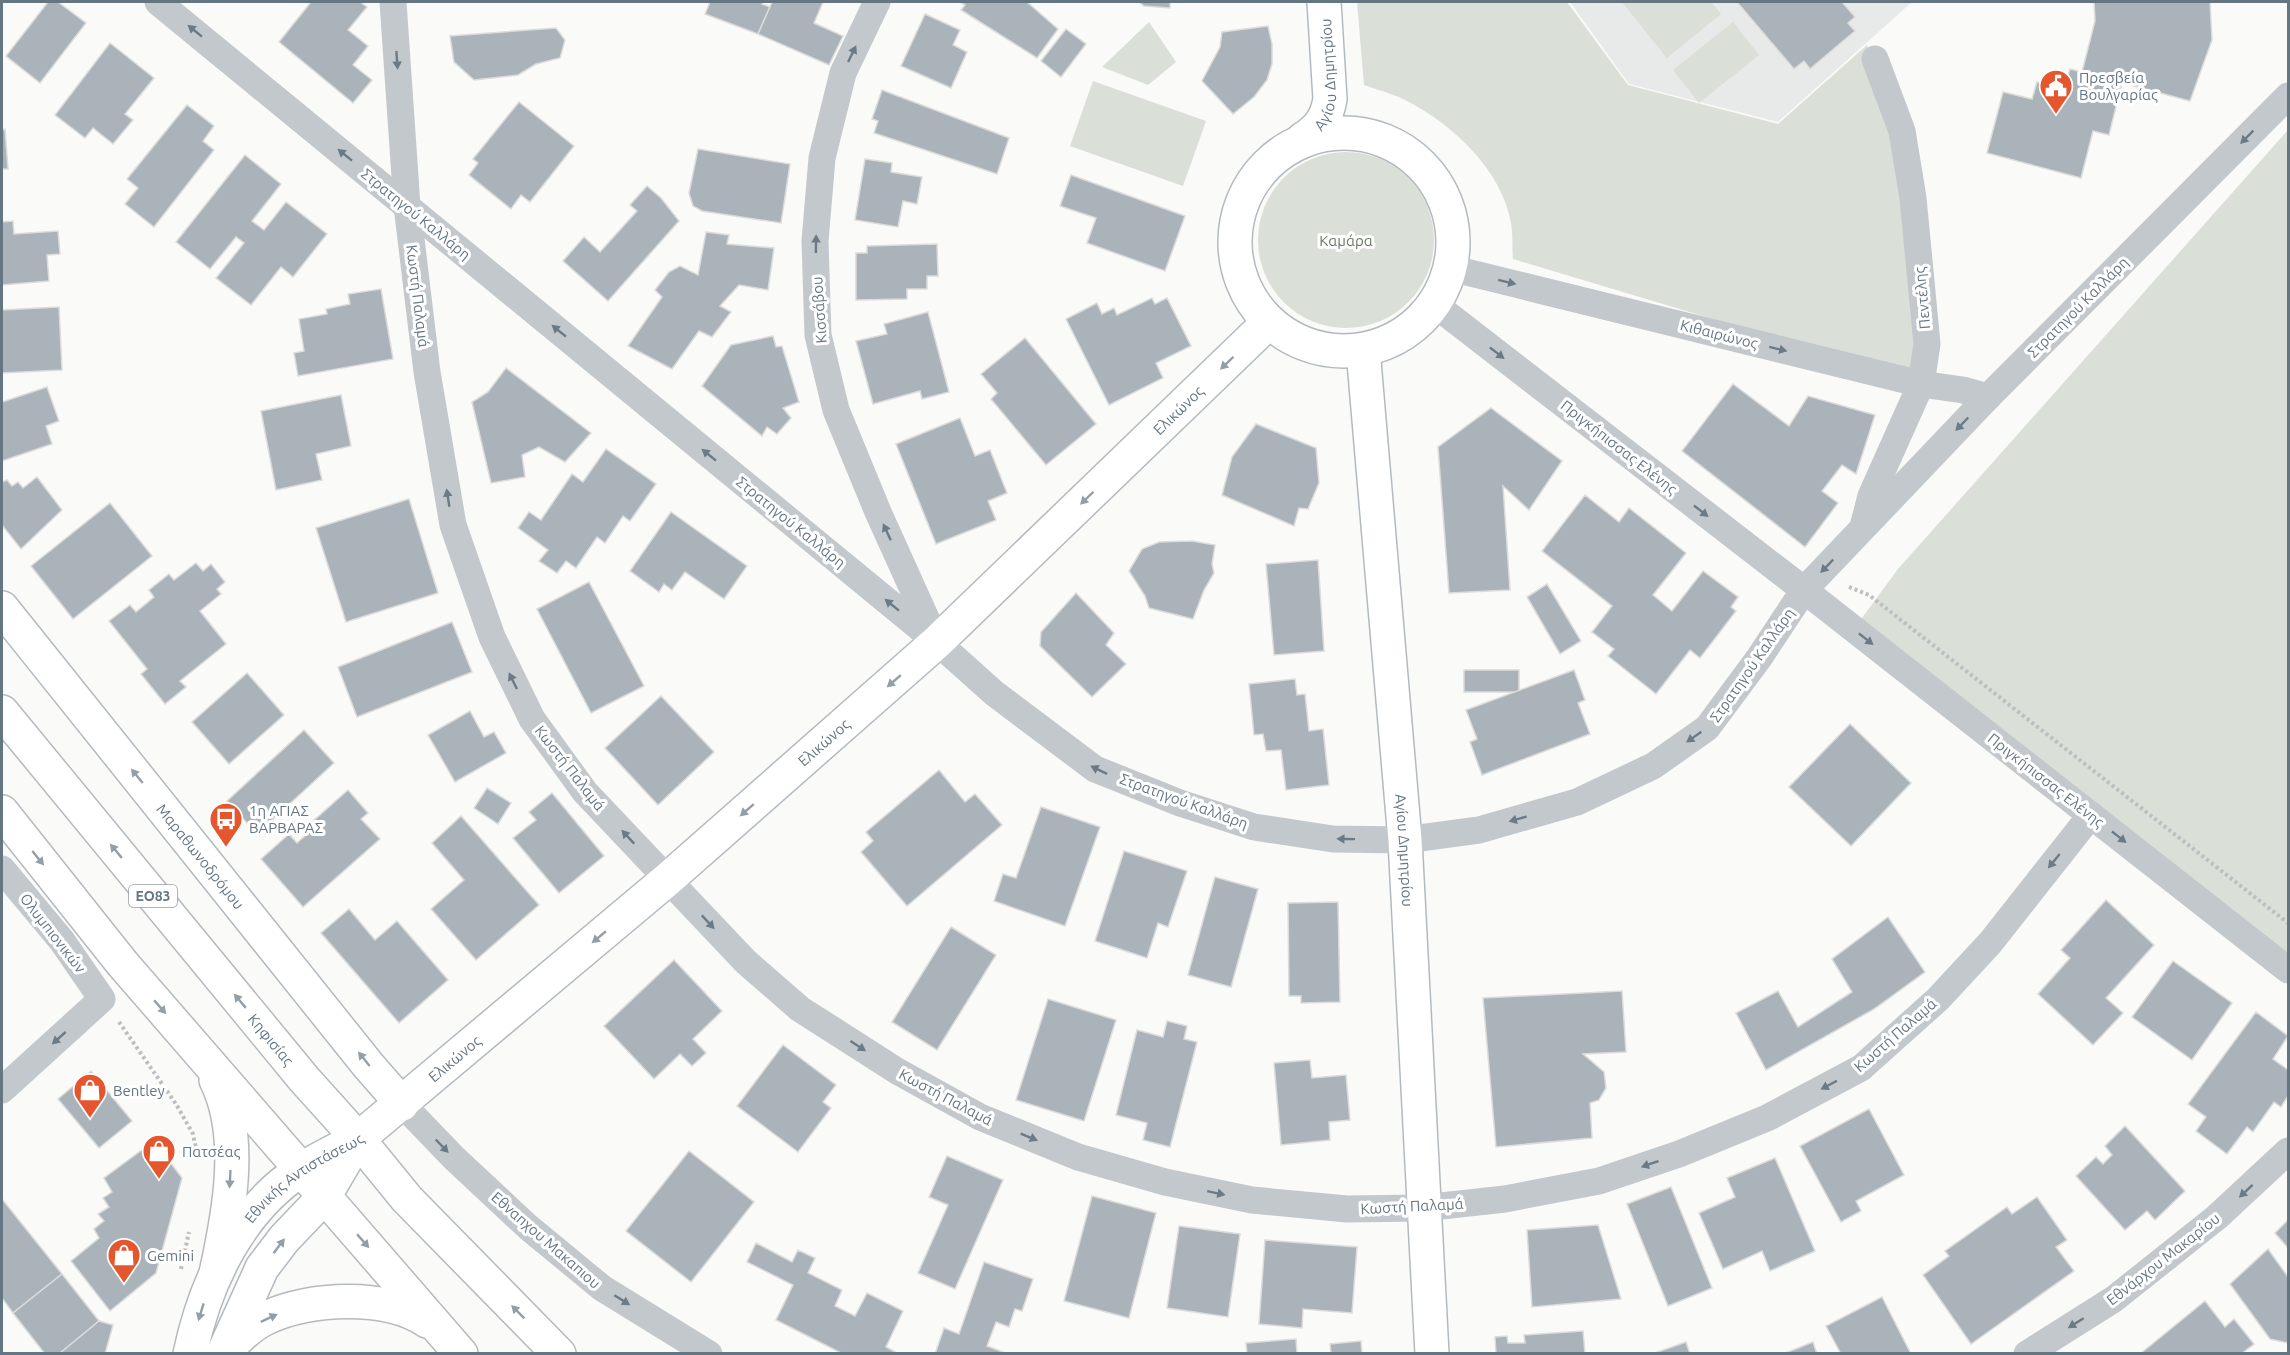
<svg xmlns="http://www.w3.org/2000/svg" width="2290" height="1355" font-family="Ubuntu,sans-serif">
<rect width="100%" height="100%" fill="#fafaf8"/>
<path fill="#e8e9e9" d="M1570,2H1912L1778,122L1629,84Z"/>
<g fill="#dadfd7">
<path d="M1357,2H1567L1628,85L1778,124L1867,45L1899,130L1919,381L1513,259C1512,247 1513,234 1511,223C1502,170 1452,124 1407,101C1394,94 1378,90 1364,85Z"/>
<path d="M1622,2H1711L1721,14L1667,58Z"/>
<path d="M1149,22L1176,62L1148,85L1102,67Z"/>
<path d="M1733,22L1759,55L1699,103L1673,70Z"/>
<path d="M1093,81L1206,121L1183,186L1070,146Z"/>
<path d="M2288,130V954L1859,622L1898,569Z"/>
<circle cx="1346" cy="240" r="88"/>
</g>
<g fill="#aab3b9" stroke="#dcdcda" stroke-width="1.5">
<path d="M48,2H58L86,23L40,83L6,56Z"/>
<path d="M311,2H360L367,7L348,30L368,46L353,65L372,80L353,103L279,42Z"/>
<path d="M710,2H763L762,4L770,7L758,34L705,14Z"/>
<path d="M772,2H823L814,23L843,36L829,65L758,34Z"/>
<path d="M960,2H1027L1058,29L1037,58L961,10L965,5Z"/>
<path d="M1139,2H1170V8L1144,6Z"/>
<path d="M1737,2H1842L1855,17L1848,23L1855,31L1810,69L1804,61L1794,69Z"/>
<path d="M2094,2H2210L2212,40L2190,101L2082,72L2095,21Z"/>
<path d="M925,14L960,30L953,45L967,52L951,88L901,66Z"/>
<path d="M1268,26L1272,44V64L1267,80L1254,97L1233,114L1202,81L1220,47L1222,32Z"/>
<path d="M556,28L565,40L560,58L536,64L518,75L474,80L454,62L450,36Z"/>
<path d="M1066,29L1086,44L1061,77L1041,61Z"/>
<path d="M110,43L154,78L125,114L133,120L113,144L93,128L85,138L55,115Z"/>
<path d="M2070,69L2122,82L2109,135L2093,131L2081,178L1987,153L2003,92L2032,99L2037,82L2064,89Z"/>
<path d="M882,90L1009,138L997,174L874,133L878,121L872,119Z"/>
<path d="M519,102L574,146L530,202L521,195L511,209L469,175L478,163L473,159Z"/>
<path d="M187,105L214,126L203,141L214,150L154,227L125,204L138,188L127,179Z"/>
<path d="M5,129L8,169H2V130Z"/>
<path d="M698,149L790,164L781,223L702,211L693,206L689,193Z"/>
<path d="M245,155L281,184L252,221L264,230L286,202L327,234L293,277L281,267L251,305L216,278L244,243L236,237L210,269L176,242Z"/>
<path d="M865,159L892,163L891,172L922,177L917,204L903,201L898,227L855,220Z"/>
<path d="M1071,175L1185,216L1165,271L1087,243L1096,218L1060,206Z"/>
<path d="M647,186L661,198L679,221L608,301L563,261L584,237L600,252L637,211L630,205Z"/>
<path d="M13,221L14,234L58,231L60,254L47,255L49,281L2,285V222Z"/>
<path d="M706,232L729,235L727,244L774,248L768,290L739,285L720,306L731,312L712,337L699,331L672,369L628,346L662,297L655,290L669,272L680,266L698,275Z"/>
<path d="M937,244L938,276H927V289H907V299L856,300V253H867V246Z"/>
<path d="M381,289L393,359L298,376L294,353L304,351L299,319L327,314L326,309L350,304L348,294Z"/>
<path d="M1152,298L1155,304L1167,298L1191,346L1156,363L1163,378L1109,405L1066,319L1097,303L1102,314L1114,308L1117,315Z"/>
<path d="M59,307L62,370L2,373V310Z"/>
<path d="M928,312L949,392L922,399L920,391L873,404L856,341L887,334L884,324Z"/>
<path d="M773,336L776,347L782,346L799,402L783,408L791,418L777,434L767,427L762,436L702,386L731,345Z"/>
<path d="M1025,338L1096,424L1046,465L991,399L997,393L981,374Z"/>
<path d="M506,368L591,433L565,462L539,447L522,455L525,477L491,483L472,402L488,392Z"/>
<path d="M1733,384L1789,426L1808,396L1875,415L1856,474L1842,465L1822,491L1838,503L1805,547L1682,451Z"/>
<path d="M47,387L59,421L46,426L52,444L2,461V402Z"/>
<path d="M341,395L351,446L316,454L322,480L276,490L261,411Z"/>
<path d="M1491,408L1562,461L1529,510L1503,486L1510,590L1449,593L1438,447Z"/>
<path d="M960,418L975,456L990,450L1007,493L988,501L996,520L936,544L896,444Z"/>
<path d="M1256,424L1316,448L1319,483L1308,509L1299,508L1294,526L1222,495L1232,457Z"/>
<path d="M606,449L656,484L630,521L623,516L605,543L597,537L576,568L566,561L557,573L539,561L548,550L518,528L529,512L541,520L572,474L583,482Z"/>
<path d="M37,477L62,510L21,549L2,525V482L7,480L12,486L18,482L23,488Z"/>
<path d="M1585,495L1619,522L1629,508L1686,553L1653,595L1672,611L1703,571L1738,597L1731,607L1736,611L1700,658L1690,650L1656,694L1608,656L1614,649L1592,632L1612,606L1542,551Z"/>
<path d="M409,499L438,593L346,622L316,528Z"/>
<path d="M110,503L152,556L73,619L31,566Z"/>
<path d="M671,512L747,566L724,599L685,572L672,590L664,584L659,592L630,571Z"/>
<path d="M1192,541L1215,545L1212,564L1214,573L1204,590L1193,619L1149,608L1145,596L1129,571L1142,549L1159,542Z"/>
<path d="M1318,560L1324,651L1274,655L1266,564Z"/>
<path d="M196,563L203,571L211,564L225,582L217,589L221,594L200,611L226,644L180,681L186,687L165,704L141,674L147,669L109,621L130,605L136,612L154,597L149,590L169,574L174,580Z"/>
<path d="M589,582L644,686L591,713L537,609Z"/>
<path d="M1547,584L1581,641L1560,654L1527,597Z"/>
<path d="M1076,593L1114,633L1106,645L1126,664L1092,697L1040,646L1041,632Z"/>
<path d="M452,622L472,672L357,717L338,667Z"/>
<rect x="1464" y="670" width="55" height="22"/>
<path d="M1574,670L1585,700L1578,703L1590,734L1482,775L1470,742L1477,739L1466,710Z"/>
<path d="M247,673L284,715L229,764L192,722Z"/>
<path d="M1295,679L1297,695L1305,694L1309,731L1323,729L1329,785L1286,790L1281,750L1266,751L1263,734L1254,735L1249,684Z"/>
<path d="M661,696L714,752L658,805L605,748Z"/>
<path d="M470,711L484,737L494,732L506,753L455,782L428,735Z"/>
<path d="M1850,724L1911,783L1851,846L1789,787Z"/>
<path d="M304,730L334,763L257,834L227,801Z"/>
<path d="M939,770L965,802L975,794L1002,825L907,906L861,852L873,841L866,832Z"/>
<path d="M487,788L511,803L498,824L474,808Z"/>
<path d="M348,790L368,813L361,819L380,839L303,907L261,859L289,834L297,843L307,834L303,830Z"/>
<path d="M552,793L604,856L559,893L513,838L536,820L529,812Z"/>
<path d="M1041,807L1100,827L1065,926L994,901L1003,874L1016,878Z"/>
<path d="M461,816L539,905L476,960L431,909L464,880L432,843Z"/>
<path d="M1124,851L1187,871L1168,927L1158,923L1147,958L1095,941Z"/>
<path d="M1215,877L1258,889L1231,987L1188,975Z"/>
<path d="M2106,900L2154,945L2106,998L2123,1013L2093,1045L2038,994L2070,958L2061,950Z"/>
<path d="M1338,902L1340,1002L1301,1003V996H1289L1288,903Z"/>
<path d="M349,909L375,940L397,921L448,980L399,1023L321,933Z"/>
<path d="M1888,917L1925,972L1874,1009L1766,1070L1736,1013L1778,991L1798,1027L1852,992L1832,959Z"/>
<path d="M951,927L996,955L937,1050L892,1022Z"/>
<path d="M674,960L722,1011L693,1039L706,1053L692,1066L680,1054L654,1079L604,1026Z"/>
<path d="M2173,961L2232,1003L2192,1060L2132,1017Z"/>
<path d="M1622,991L1626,1052L1583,1054L1604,1072L1606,1088L1599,1100L1590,1103L1592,1138L1496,1147L1483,998Z"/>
<path d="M1048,999L1116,1020L1084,1121L1016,1100Z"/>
<path d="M2256,1012L2288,1036L2273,1059L2288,1070V1096L2281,1107L2274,1102L2253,1132L2247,1127L2227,1154L2196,1131L2206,1117L2188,1104Z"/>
<path d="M1167,1021L1187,1026L1184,1039L1197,1042L1170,1147L1143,1140L1147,1123L1116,1115L1137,1030L1163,1037Z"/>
<path d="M783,1045L836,1085L823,1102L831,1108L798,1152L737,1106Z"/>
<path d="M1310,1060L1312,1078L1346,1075L1350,1120L1329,1122L1330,1140L1281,1145L1274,1063Z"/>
<path d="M91,1071L132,1121L99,1148L58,1099Z"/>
<path d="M1869,1109L1904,1175L1856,1201L1861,1211L1841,1222L1800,1146Z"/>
<path d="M2125,1126L2185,1191L2155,1220L2147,1211L2125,1230L2076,1176L2096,1157L2103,1164L2112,1155L2105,1146Z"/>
<path d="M154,1141L182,1178L156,1273L110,1311L71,1261L99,1238L94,1229L104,1221L98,1214L109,1207L103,1198L112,1192L104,1178Z"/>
<path d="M689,1151L754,1202L691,1282L626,1231Z"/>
<path d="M947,1156L1003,1180L955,1289L918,1273L948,1205L929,1197Z"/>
<path d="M1775,1158L1815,1251L1770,1271L1762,1251L1723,1269L1699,1213L1735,1197L1727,1178Z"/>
<path d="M1671,1187L1712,1288L1668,1306L1627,1204Z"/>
<path d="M1092,1196L1156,1213L1129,1318L1064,1301Z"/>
<path d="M2037,1197L2067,1240L2056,1247L2074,1271L1971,1344L1923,1275L1949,1256L1945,1251L2007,1207L2012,1214Z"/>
<path d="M2,1199L62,1274L13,1313L2,1298Z"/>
<path d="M2288,1220V1248L2275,1233Z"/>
<path d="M1598,1225L1621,1299L1532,1307L1527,1230Z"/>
<path d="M1179,1226L1240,1234L1228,1317L1167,1308Z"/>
<path d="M1265,1240L1357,1247L1352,1313L1303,1309L1302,1328L1259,1324Z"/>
<path d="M756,1243L792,1262L798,1250L815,1258L808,1273L842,1290L835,1306L855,1316L867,1293L903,1311L886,1347L899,1354H843L776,1320L793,1285L747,1262Z"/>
<path d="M2268,1249L2288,1277V1343L2270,1339L2230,1284Z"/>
<path d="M984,1262L1033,1279L1022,1311L1015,1309L1009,1327L996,1322L987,1346L1008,1354H935L944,1328L959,1334Z"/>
<path d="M62,1274L99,1321L59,1354H45L13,1313Z"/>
<path d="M1882,1297L1911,1354H1841L1826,1326Z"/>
<path d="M2205,1301L2225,1327L2234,1319L2254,1344L2241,1354H2140Z"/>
<path d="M99,1321L113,1325L105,1354H59Z"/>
<path d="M1583,1331L1585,1354H1496L1495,1337L1507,1336L1508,1343H1525L1524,1335Z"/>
<path d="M1296,1339L1297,1354H1247L1246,1343Z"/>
<path d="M1361,1341L1362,1354H1331L1330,1344Z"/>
<path d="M1686,1342L1690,1354H1652Z"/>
<path d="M1813,1342L1817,1354H1783Z"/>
</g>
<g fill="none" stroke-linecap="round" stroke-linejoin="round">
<g stroke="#b3babf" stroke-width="36">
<g id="secondary">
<circle cx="1344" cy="242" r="109"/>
<path id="s1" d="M1303,139C1319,129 1327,118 1330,99L1324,2"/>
<path id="s2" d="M1363,350L1405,840L1432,1354"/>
<path id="s3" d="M2,608L368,1065L402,1104"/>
<path id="s4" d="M190,1354C205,1283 239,1210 301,1170C319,1158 339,1149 358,1139L668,879L937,642L1269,322"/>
<path d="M223,1354L262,1268L284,1239L324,1197L358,1139"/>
</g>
</g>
<g stroke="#b5babe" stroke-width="36">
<g id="primary">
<path id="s5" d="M2,712L304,1079L358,1139L407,1199L559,1354"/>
<path d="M2,812L122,963L461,1354"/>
<path d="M216,1080C244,1136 229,1214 216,1273"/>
<path d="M223,1354C236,1340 249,1326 266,1318C309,1297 387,1294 427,1321"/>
</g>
</g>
<g stroke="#bbbfc2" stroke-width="4" stroke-dasharray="3 3" stroke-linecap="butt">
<path d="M1849,587L1869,595L2288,923"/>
<path d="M119,1022L176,1104L193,1134L197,1154"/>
<path d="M181,1269L189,1232"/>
</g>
<g stroke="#c3c8cc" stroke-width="27">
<path d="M158,2L937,642L994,693L1095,769L1180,803L1254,827L1333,839L1405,840L1479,830L1577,802L1653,766L1707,728L1759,658L1804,590L1988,397L2288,96"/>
<path d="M393,2L407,206L427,372L453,525L492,637L532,719L585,792L746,962L800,1009L897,1071L980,1117L1078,1157L1165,1182L1252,1200L1347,1209L1423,1208L1505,1199L1599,1181L1679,1154L1767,1118L1861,1068L1938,999L1990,943L2091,815"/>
<path d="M877,2L843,73L822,158L815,241L818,335L836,410L878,512L934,636"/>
<path d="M1450,268L1921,384L1963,390L1988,397"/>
<path d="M1434,304L1804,590L2288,970"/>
<path d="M1864,523L1871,496L1921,384L1927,344L1913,198L1902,131L1875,59"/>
<path d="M2,869L62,941L102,999L2,1090"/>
<path d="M402,1104L454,1158L528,1227L602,1288L709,1354"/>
<path d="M2027,1354L2114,1299L2217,1217L2288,1151"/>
</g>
<use href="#secondary" stroke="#fff" stroke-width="33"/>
<use href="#primary" stroke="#fff" stroke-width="33"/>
</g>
<defs><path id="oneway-solid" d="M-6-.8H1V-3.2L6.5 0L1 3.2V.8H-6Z" transform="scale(1.5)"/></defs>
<g fill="#6a7a87">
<use href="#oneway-solid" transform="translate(195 31) rotate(-141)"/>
<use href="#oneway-solid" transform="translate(852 54) rotate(-64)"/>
<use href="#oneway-solid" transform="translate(397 60) rotate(86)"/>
<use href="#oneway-solid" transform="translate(2247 137) rotate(135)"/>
<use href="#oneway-solid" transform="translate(345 155) rotate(-141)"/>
<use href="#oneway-solid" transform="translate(816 244) rotate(-89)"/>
<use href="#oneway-solid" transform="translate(1507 282) rotate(14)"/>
<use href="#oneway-solid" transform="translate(559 331) rotate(-141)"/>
<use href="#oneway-solid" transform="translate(1778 349) rotate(14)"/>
<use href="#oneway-solid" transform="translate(1497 353) rotate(38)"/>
<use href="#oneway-solid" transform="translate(1962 424) rotate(134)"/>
<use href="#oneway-solid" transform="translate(709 455) rotate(-141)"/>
<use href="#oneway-solid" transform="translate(448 498) rotate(-99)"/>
<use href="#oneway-solid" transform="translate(1701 511) rotate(38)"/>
<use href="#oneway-solid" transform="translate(887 532) rotate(-115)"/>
<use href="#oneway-solid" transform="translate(1827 566) rotate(134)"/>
<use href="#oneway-solid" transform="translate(892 605) rotate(-141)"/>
<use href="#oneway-solid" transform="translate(1866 639) rotate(38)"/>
<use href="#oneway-solid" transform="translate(513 681) rotate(-116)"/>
<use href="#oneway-solid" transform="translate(1694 737) rotate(145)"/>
<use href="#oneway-solid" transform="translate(1099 770) rotate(-154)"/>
<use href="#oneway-solid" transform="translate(1518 819) rotate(164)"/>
<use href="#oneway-solid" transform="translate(628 837) rotate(-133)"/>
<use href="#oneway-solid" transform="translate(2119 837) rotate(38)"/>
<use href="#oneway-solid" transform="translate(1346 839) rotate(-179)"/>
<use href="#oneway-solid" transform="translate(2054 861) rotate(129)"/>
<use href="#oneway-solid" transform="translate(708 922) rotate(47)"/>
<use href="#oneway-solid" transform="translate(59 1038) rotate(138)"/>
<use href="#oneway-solid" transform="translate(858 1046) rotate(33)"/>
<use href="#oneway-solid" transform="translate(1829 1085) rotate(152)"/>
<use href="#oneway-solid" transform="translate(1029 1137) rotate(22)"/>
<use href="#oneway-solid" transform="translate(442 1146) rotate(46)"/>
<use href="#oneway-solid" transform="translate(1650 1164) rotate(161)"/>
<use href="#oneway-solid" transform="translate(2246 1191) rotate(137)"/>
<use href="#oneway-solid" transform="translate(1216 1193) rotate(12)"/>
<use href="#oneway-solid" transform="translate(622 1300) rotate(32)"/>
<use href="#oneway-solid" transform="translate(2076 1323) rotate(148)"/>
</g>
<g fill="#939fa8">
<use href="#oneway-solid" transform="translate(1227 363) rotate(136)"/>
<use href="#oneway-solid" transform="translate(1087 498) rotate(136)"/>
<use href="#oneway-solid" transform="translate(894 681) rotate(139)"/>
<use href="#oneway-solid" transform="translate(137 776) rotate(-129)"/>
<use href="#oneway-solid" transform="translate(747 810) rotate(139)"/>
<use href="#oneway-solid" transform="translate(116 851) rotate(-130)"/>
<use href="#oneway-solid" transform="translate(38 858) rotate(51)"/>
<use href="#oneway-solid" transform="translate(599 937) rotate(140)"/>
<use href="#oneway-solid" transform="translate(240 1001) rotate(-130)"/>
<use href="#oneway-solid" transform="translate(160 1007) rotate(49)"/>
<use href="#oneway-solid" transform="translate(364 1059) rotate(-129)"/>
<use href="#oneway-solid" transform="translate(230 1179) rotate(93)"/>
<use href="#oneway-solid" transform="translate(363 1241) rotate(49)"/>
<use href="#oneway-solid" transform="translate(279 1246) rotate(-53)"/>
<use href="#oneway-solid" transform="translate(201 1312) rotate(107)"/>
<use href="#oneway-solid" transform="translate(518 1312) rotate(-135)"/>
<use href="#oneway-solid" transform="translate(269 1318) rotate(-25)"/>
</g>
<defs>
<g id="civic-pin" transform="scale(1.725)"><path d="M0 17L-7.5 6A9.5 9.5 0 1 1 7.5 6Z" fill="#e4572e" stroke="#fff"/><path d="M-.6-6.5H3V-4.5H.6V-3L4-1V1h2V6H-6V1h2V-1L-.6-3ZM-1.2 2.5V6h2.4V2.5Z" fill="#fff"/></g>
<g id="bus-pin" transform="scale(1.725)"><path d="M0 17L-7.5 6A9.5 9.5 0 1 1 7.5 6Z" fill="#e4572e" stroke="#fff"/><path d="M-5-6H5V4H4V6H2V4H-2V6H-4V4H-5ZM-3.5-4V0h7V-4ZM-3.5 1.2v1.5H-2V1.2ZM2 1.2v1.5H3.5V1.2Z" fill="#fff"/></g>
<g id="shop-pin" transform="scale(1.725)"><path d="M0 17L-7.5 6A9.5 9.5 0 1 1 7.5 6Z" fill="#e4572e" stroke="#fff"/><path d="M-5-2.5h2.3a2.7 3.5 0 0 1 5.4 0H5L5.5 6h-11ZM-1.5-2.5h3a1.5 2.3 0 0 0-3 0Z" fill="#fff"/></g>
</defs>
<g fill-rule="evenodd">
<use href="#civic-pin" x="2056" y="86"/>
<use href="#bus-pin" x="226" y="819"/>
<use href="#shop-pin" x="90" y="1090"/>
<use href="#shop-pin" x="159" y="1151"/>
<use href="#shop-pin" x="124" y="1255"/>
</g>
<g text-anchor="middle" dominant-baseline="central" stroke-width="6" stroke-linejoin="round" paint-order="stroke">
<rect fill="#fff" stroke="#939fa8" stroke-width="1.5" x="129" y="885" width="48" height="22" rx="4.5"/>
<g font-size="14" font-weight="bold" fill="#657683">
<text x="153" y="896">ΕΟ83</text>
</g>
<g font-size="15" fill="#657683" stroke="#fff">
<text stroke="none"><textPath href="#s1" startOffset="74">Αγίου Δημητρίου</textPath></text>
<text transform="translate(416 214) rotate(39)">Στρατηγού Καλλάρη</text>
<text transform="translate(418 296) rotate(83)">Κωστή Παλαμά</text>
<text transform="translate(1922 298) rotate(-95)">Πεντέλης</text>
<text transform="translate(2078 307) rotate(-45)">Στρατηγού Καλλάρη</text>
<text transform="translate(819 310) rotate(-94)">Κισσάβου</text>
<text transform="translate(1719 334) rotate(14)">Κιθαιρώνος</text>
<text stroke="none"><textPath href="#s4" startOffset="1383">Ελικώνος</textPath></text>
<text transform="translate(1619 447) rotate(38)">Πριγκήπισσας Ελένης</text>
<text transform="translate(791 522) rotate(39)">Στρατηγού Καλλάρη</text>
<text transform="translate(1752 665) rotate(-55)">Στρατηγού Καλλάρη</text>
<text stroke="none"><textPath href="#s4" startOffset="897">Ελικώνος</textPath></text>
<text transform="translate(570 768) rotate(52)">Κωστή Παλαμά</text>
<text transform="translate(2046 780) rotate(38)">Πριγκήπισσας Ελένης</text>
<text transform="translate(1184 801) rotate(20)">Στρατηγού Καλλάρη</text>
<text stroke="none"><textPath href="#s2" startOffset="502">Αγίου Δημητρίου</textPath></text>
<text stroke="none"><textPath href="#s3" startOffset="318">Μαραθωνοδρόμου</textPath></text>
<text transform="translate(53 933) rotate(52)">Ολυμπιονικών</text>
<text transform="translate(1895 1035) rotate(-41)">Κωστή Παλαμά</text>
<text stroke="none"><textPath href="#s5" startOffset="424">Κηφισίας</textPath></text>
<text stroke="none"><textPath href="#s4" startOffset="411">Ελικώνος</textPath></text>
<text transform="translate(946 1097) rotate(28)">Κωστή Παλαμά</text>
<text stroke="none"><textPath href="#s4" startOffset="218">Εθνικής Αντιστάσεως</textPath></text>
<text transform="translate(1412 1206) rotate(-3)">Κωστή Παλαμά</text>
<text transform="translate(546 1240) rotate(41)">Εθναπχου Μακαπιου</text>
<text transform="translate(2163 1259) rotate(-38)">Εθνάρχου Μακαρίου</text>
</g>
<g font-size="15" fill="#657683" stroke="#fff" text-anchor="start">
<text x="2079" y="77">Πρεσβεία<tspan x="2079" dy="17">Βουλγαρίας</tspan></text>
<text x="249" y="810">1η ΑΓΙΑΣ<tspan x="249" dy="17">ΒΑΡΒΑΡΑΣ</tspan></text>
<text x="113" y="1090">Bentley</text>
<text x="182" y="1151">Πατσέας</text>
<text x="147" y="1255">Gemini</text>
</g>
<g font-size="15" fill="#687a64" stroke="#fff">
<text x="1346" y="240">Καμάρα</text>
</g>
</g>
<rect width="2290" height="1355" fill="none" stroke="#657683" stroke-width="6"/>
</svg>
